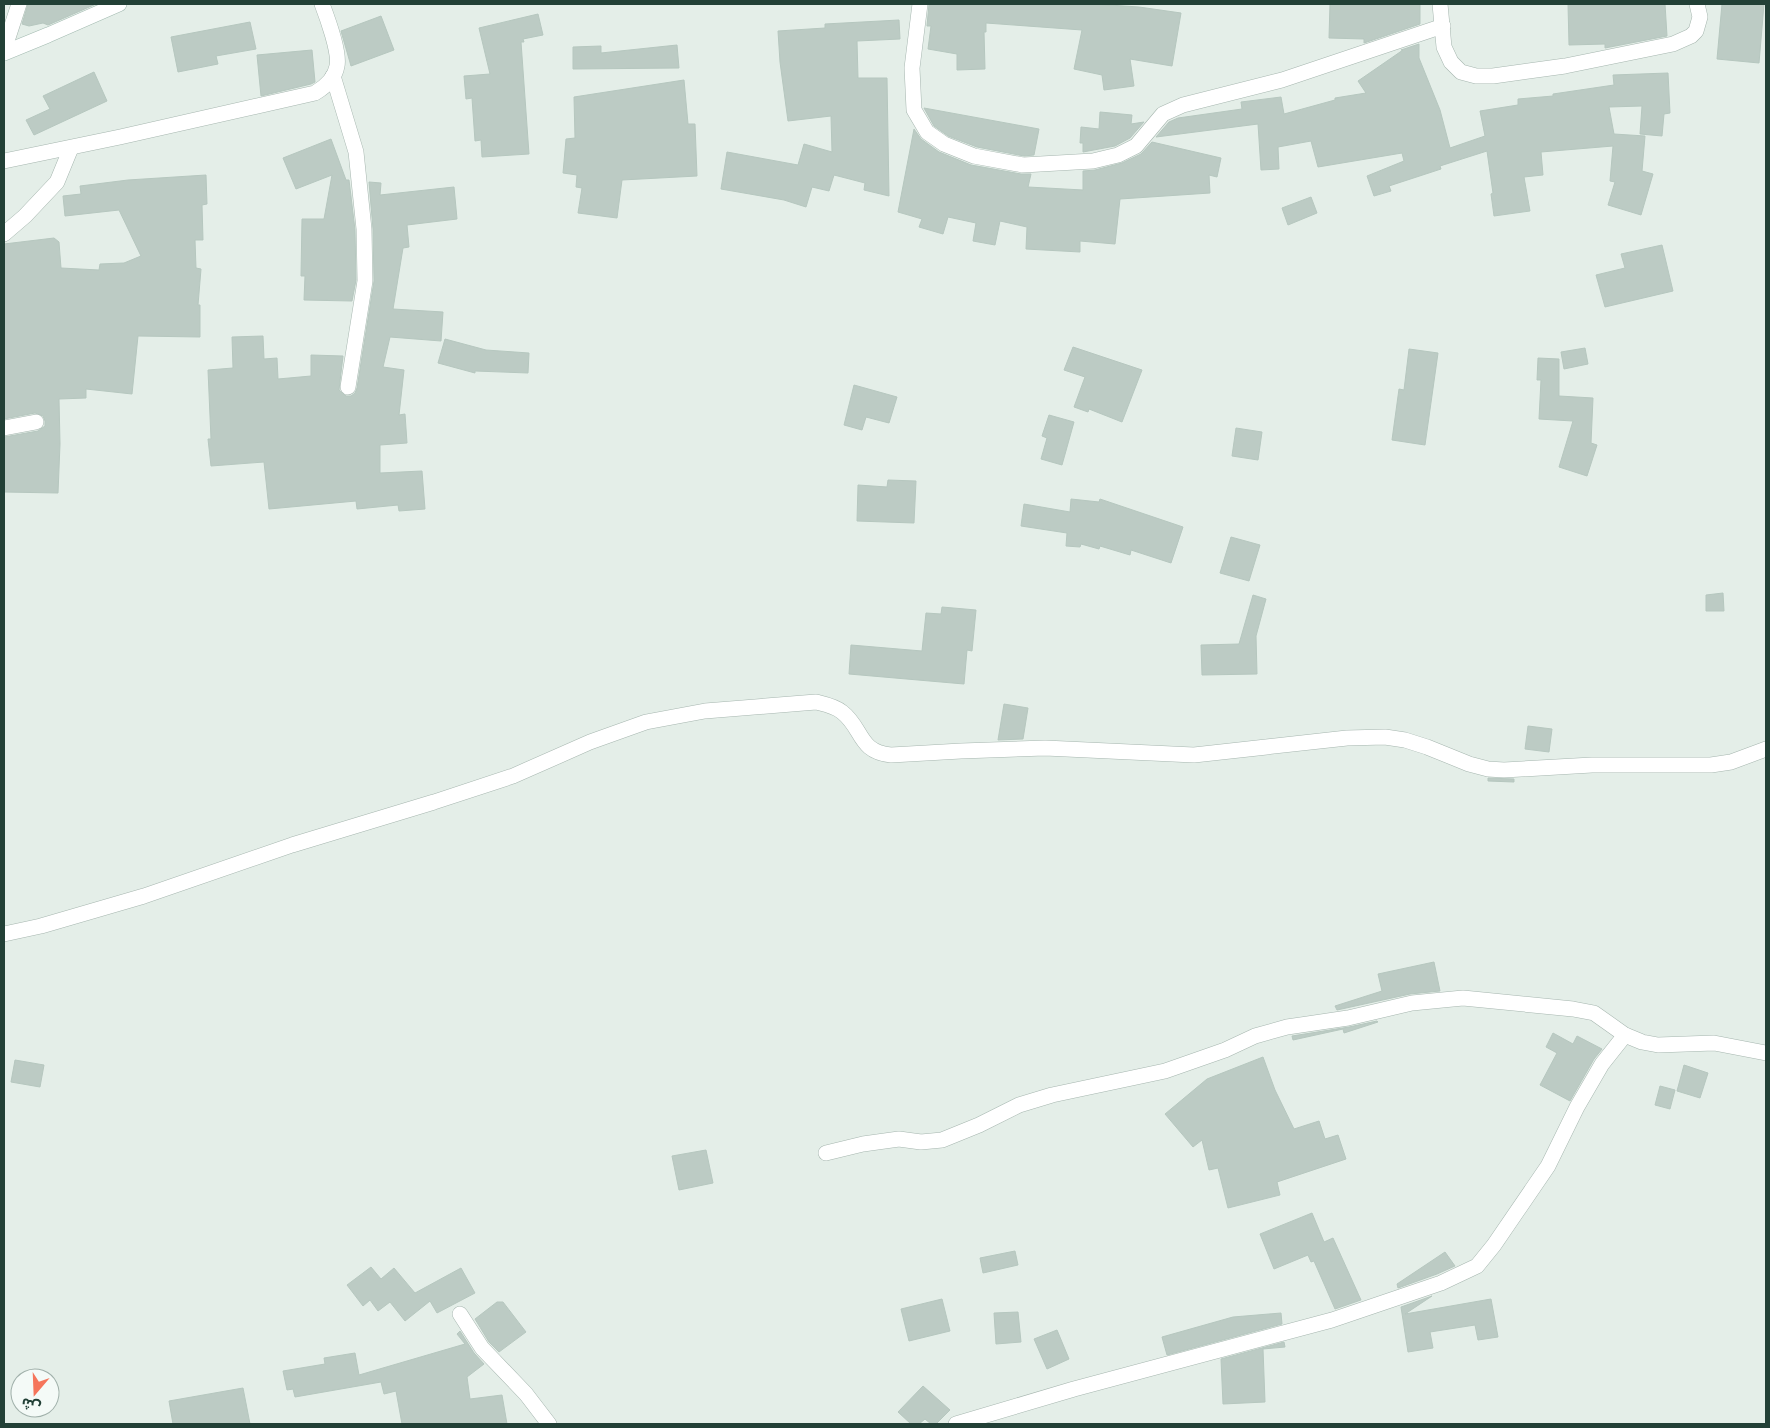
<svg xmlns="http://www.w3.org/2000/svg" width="1770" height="1428" font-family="Overpass,'Noto Sans Arabic',sans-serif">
<rect width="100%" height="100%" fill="#e4eee8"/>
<g fill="#bccbc4" stroke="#b6c7bf">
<path d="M28,4H96L48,25L43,23L29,26L22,24Z"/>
<path d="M929,4H1094L1139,7L1181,13L1172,66L1130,59L1134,86L1104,90L1102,75L1074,69L1082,30L986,23V32H984L985,69L957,70V54L928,49L931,26H927Z"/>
<path d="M1330,4H1420V24L1364,43V39L1329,38Z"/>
<path d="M1568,4H1665L1667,36L1605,48V44L1569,45Z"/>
<path d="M1722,4H1764L1759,63L1717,59Z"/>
<path d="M538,14L543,35L523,39L524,42H521L529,154L482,157L481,140L475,141L472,98L466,99L464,76L490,74L479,28Z"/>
<path d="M381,16L394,50L351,66L341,31Z"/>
<path d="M899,20L900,39L857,41L858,78H887L889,196L864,190L865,183L834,175L829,191L812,187L806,207L784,200L721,189L727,152L798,165L804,144L832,152L831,116L788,121L780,62L778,31L825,28V24Z"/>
<path d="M250,22L256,49L216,56L218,64L178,72L171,37Z"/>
<path d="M1419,44V58L1440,110L1450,148L1485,136L1480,111L1518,105V99L1553,96V94L1614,85L1613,75L1668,73L1670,113L1664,114L1662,136L1640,134L1642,106L1609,107L1614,134L1645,136L1642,171L1653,174L1641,215L1608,205L1615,182L1610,181L1613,146L1541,152L1543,175L1524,177L1530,211L1494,216L1491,194L1493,193L1487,151L1440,166L1441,169L1389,186L1391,191L1374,196L1367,176L1404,161L1402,153L1318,167L1311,141L1278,147L1279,169L1261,170L1258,124L1156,137L1169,122L1178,118L1242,109L1241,102L1281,97L1284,114L1335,100V98L1366,93L1358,81L1403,50H1401Z"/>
<path d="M677,45L679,68L573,69V47L601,46V53Z"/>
<path d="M312,50L315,82L311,84L261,96L257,55Z"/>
<path d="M94,72L107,101L34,135L26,120L50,109L43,96Z"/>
<path d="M684,80L688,124H695L697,176L622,180L617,218L578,213L582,188L576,187L577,175L563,173L566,139L575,138L574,97Z"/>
<path d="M924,108L1039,129L1034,155L1024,156L977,147L948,136L934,126Z"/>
<path d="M1100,112L1132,115L1131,124L1144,122L1130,138L1115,146L1083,152V143H1080L1081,127L1099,129Z"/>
<path d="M914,129L921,139L939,152L971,165L1021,174H1031L1028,187L1083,190V171L1095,170L1122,163L1141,154L1152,142L1221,158L1217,177L1209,175L1210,193L1120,199L1115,244L1080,241V252L1026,249L1027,227L1000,221L995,245L973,241L976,223L948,217L943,234L919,227L922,219L898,212Z"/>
<path d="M331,139L346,180H349L355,230L356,280L352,301L304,300L305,276H301L302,219H324L332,175L296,189L283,158Z"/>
<path d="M206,175L207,204L202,205L203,240H195L196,268L201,269L198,305H200V337L138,336L132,394L86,389V398L59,399L60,444L58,493L4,492V437L38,431L45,426V421L43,416L35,413L4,419V244L54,238L59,242L61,268L99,270L100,264L124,263L141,256L119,210L65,216L63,196L81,194L80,186L128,180Z"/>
<path d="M369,182L381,183L380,195L454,187L457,219L407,225L409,247L403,248L393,309L443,312L441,341L390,337L383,367L404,370L399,415L405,414L407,443L380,445V473L422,471L425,509L399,511L398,505L357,509L356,501L269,509L264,462L211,466L208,439H211L208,370L233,368L232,337L263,336L264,359L277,358L278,379L311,376V355L343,356L339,390L346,396H351L355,393L357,388L374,281L373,229Z"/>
<path d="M1311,197L1317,213L1288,225L1282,208Z"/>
<path d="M1662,245L1673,291L1605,307L1596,275L1625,268L1621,254Z"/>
<path d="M445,339L486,350L529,353L528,373L475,371V373L438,363Z"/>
<path d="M1073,347L1142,370L1122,422L1089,409L1088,412L1074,407L1085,377L1064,370Z"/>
<path d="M1585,348L1588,364L1564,369L1561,352Z"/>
<path d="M1409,349L1438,353L1425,445L1392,440L1399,389L1404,390Z"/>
<path d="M1538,358L1559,359V396L1593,398L1591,443L1597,445L1587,476L1559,467L1573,421L1539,419L1541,380H1537Z"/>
<path d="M854,385L897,397L889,423L866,417L862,430L844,425Z"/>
<path d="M1049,415L1074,422L1062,465L1041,459L1047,438L1042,436Z"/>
<path d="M1236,428L1262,432L1258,460L1232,456Z"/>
<path d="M888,480L916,481L914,523L857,521L858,485L887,487Z"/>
<path d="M1071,499L1099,502L1100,499L1183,527L1171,563L1131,550L1130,555L1100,546L1099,549L1081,544L1080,547L1066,546L1067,533L1021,526L1024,504L1070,512Z"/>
<path d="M1231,537L1260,545L1249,581L1220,573Z"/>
<path d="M1723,593L1724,611H1706V595Z"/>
<path d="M1253,595L1266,599L1256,636L1257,674L1202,675L1201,645L1239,644Z"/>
<path d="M942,607L976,610L972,651L967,650L964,684L849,674L851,645L922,651L926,613L941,614Z"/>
<path d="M1004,704L1028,708L1023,739L998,740Z"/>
<path d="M1528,726L1552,729L1549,752L1525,749Z"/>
<path d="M1488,778L1514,779V782L1488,781Z"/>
<path d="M1434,962L1440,991L1410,994L1337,1010L1335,1006L1382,991L1378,974Z"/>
<path d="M1377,1021L1378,1022L1344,1033L1343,1029L1293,1040L1292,1036L1349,1027Z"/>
<path d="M1553,1033L1573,1044L1577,1036L1602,1049L1594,1059L1570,1101L1540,1085L1557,1053L1546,1047Z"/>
<path d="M1263,1057L1275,1090L1294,1129L1319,1121L1325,1139L1338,1135L1346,1159L1277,1182L1280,1195L1228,1208L1218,1168L1209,1170L1202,1140L1193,1147L1165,1114L1207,1079Z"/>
<path d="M15,1060L44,1065L40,1087L11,1082Z"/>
<path d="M1684,1065L1708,1073L1700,1098L1677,1091Z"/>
<path d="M1660,1086L1675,1090L1670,1109L1655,1105Z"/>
<path d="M706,1150L713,1183L679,1190L672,1156Z"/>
<path d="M1312,1213L1324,1242L1333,1238L1361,1300L1335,1309L1314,1261L1311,1262L1308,1255L1274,1269L1260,1234Z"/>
<path d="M1015,1251L1018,1265L983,1273L980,1258Z"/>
<path d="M1445,1252L1455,1266L1437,1274L1398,1288L1397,1284Z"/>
<path d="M371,1267L381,1279L394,1268L415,1293L461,1268L475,1293L437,1313L430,1301L405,1321L390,1302L378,1311L370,1300L363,1306L347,1285Z"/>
<path d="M1432,1296L1405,1314L1491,1299L1498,1337L1478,1340L1475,1325L1430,1332L1433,1348L1408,1352L1401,1307Z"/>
<path d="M942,1299L950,1331L909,1341L901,1309Z"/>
<path d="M497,1302H503L526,1332L499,1352L489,1342L475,1319Z"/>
<path d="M1018,1312L1021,1342L996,1344L994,1313Z"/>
<path d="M1281,1313L1282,1324L1167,1355L1162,1337L1233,1317Z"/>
<path d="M1057,1330L1069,1359L1047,1369L1034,1339Z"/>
<path d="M460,1331L474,1353L484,1364L467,1377L470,1399L502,1395L507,1424H402L396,1391L384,1394L381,1382L295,1397L293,1389L287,1390L283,1371L325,1364L324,1358L355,1353L359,1375L465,1344L457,1334Z"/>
<path d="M1284,1342L1285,1347L1263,1349L1265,1402L1223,1404L1221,1359Z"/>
<path d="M923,1386L950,1410L936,1424H931L925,1419L919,1424H911L898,1412Z"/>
<path d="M243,1388L250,1424H173L169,1401Z"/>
</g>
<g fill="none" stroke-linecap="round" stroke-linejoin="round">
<g stroke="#a6b6af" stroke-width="16">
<g id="street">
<path d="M920,4L912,68L914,110L927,132L944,144L974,156L1023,165L1093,161L1118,155L1136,146L1163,114L1183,105L1282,80L1443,26"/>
<path d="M1440,4L1444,47L1451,62L1461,72L1476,76H1493L1565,66L1673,44L1691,36L1696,31L1700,17L1697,4"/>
<path d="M4,50L19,4"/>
<path d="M333,76L356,152L364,229L365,281L348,387"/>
<path d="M4,161L120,137L315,93C325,87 335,78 337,66C340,53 327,17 322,4"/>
<path d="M4,234L25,216L57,182L71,148"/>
<path d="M4,428L36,422"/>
<path d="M4,934L41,926L144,896L292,845L434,802L513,776L590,742L646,722L705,711L816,702C824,704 835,706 842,712C863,728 858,752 891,755L961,751L1045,748L1194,755L1347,738L1385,737L1405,740L1427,747L1469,764L1488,769L1504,770L1592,765H1711L1731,762L1766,749"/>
<path d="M826,1153L863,1144L899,1139L921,1142L942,1140L979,1125L1019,1105L1052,1095L1165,1071L1225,1050L1255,1036L1287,1027L1348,1018L1412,1003L1463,998L1573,1009L1594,1013L1625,1035L1642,1042L1658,1045L1714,1043L1766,1053"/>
<path d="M460,1314L482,1348L526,1394L549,1424"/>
<path d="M956,1424L1074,1389L1332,1320L1441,1283L1477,1266L1494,1245L1548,1166L1577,1107L1602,1064L1625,1035"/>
</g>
</g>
<g stroke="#a2bab0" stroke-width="16">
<path id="secondary" d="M4,53L48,35L119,4"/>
</g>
<use href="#street" stroke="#fff" stroke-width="15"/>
<use href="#secondary" stroke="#fff" stroke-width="15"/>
</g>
<rect width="1770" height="1428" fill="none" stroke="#224036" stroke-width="10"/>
<g transform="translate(35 1393) rotate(199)"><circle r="24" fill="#f4faf7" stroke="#a0b0aa"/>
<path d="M0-4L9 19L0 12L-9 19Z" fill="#f5755b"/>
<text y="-8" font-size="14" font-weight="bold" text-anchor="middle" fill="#224036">ش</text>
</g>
</svg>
